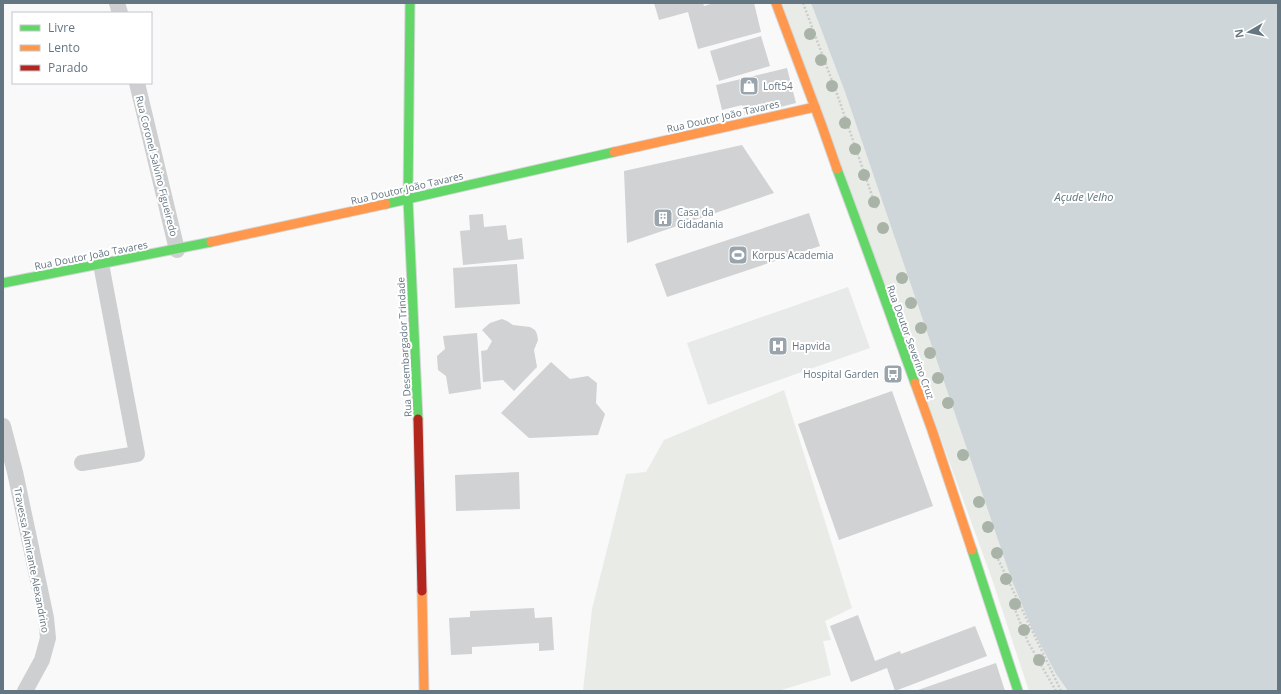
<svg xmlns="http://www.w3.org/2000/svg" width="1281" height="694" font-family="'Open Sans',sans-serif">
<rect width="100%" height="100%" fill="#f9f9f9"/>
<path fill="#e8e9e9" d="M848,287L870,348L708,405L687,343Z"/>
<g fill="#e8ebe6">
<path d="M782,3H811L845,92L1012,581L1032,629L1056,674L1068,691H1029L992,579Z"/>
<path d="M784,390L852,608L825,621L831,640L823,641L831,675L778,691H583L592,609L626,474L646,472L664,440Z"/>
</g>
<path fill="#ced6d9" d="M811,3H1278V691H1068L1056,674L1032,629L1012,581L845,92Z"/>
<g fill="#d0d2d3">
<path d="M654,3H703L704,6L714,3H754L761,32L698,49L688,12L659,20Z"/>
<path d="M761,36L770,66L719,81L710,51Z"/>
<path d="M787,68L796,103L745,116L742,105L722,110L716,85Z"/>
<path d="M742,145L774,193L627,243L624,171Z"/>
<path d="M809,213L820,246L667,297L655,264Z"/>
<path d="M483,214L484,227L506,225L508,240L522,238L524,259L463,265L460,231L470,230L469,215Z"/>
<path d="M517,264L520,304L455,308L453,268Z"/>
<path d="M502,319L507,321L513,325L530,327L535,330L537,334L538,340L534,350L537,367L514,391L503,380L483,382L481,351L487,350L492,341L482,330L490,323Z"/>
<path d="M477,333L481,389L449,394L446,376L438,370L437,356L445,349L443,336Z"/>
<path d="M551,362L570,379L588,376L597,383L596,403L605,414L598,435L529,438L501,413Z"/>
<path d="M892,391L933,506L839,540L798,424Z"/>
<path d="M519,472L520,509L456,511L455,475Z"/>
<path d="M534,608L535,618L552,617L554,650L539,651V643L472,647V654L451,655L449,618L470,617V611Z"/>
<path d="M858,615L875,661L900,651L901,654L975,626L987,656L895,691L887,668L851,682L830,626Z"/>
<path d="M996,663L1005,691H915Z"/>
</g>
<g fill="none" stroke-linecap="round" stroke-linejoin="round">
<g stroke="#d5d6d7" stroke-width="11">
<g id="fast">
<path d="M410,3L408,199L418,419"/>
<path d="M837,169C864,240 889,312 915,383"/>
<path d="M386,204L614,152"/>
<path d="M3,283L211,242"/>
<path d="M972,550L1018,691"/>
</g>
</g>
<g stroke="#d5d6d7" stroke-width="11">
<g id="slow">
<path d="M776,3L822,126L837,169"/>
<path d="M614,152L815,107"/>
<path d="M211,242L386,204"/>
<path d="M915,383L932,430L972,550"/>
<path d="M422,591L424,691"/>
</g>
</g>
<g stroke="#d5d6d7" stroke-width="11">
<path id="jam" d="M418,419L422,591"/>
</g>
<g stroke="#cbcccd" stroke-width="2.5" stroke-dasharray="2 2" stroke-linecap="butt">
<path d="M803,3L837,94L877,210"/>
<path d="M998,559L1061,691"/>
<path d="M1014,607L1028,642L1056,691"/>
</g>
<g stroke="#cecfd0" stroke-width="16">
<path d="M117,3L120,13"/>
<path d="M137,83L177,250"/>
<path d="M3,426L15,472L46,618L48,638L42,660L25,691"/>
<path d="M82,463L137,454L101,264"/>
</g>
<use href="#fast" stroke="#63d668" stroke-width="9"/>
<use href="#slow" stroke="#ff974d" stroke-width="9"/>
<use href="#jam" stroke="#b3261e" stroke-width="9"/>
</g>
<g fill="#a9b3a7">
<circle cx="810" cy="34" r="6"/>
<circle cx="821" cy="60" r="6"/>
<circle cx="832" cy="86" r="6"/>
<circle cx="845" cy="123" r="6"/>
<circle cx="855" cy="149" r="6"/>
<circle cx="864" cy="175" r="6"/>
<circle cx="874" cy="202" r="6"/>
<circle cx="883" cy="228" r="6"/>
<circle cx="902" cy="278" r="6"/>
<circle cx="911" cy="303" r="6"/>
<circle cx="921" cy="328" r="6"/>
<circle cx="930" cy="353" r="6"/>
<circle cx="938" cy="378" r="6"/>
<circle cx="948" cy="403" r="6"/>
<circle cx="963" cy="455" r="6"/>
<circle cx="979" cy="502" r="6"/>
<circle cx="988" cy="527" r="6"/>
<circle cx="997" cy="553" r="6"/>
<circle cx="1006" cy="579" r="6"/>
<circle cx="1015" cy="604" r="6"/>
<circle cx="1024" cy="630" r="6"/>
<circle cx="1039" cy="660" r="6"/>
</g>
<defs>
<g id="shop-square" transform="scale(1)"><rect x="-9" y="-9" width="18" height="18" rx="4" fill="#99a4ac" stroke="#fff"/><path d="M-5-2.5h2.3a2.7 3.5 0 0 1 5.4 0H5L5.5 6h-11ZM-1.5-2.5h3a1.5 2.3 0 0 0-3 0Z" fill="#fff"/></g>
<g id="building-square" transform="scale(1)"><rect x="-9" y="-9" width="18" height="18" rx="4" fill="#99a4ac" stroke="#fff"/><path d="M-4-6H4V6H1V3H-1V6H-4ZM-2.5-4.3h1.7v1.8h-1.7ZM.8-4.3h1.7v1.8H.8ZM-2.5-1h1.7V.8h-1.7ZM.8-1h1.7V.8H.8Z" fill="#fff"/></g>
<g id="stadium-square" transform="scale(1)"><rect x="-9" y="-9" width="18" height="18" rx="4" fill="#99a4ac" stroke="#fff"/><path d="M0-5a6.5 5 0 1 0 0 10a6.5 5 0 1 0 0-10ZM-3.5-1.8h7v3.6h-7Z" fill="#fff"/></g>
<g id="hospital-square" transform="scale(1)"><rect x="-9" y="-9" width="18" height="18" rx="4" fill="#99a4ac" stroke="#fff"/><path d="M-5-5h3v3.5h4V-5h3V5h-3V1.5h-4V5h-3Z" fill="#fff"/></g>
<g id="bus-square" transform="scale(1)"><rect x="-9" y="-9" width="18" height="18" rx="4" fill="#99a4ac" stroke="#fff"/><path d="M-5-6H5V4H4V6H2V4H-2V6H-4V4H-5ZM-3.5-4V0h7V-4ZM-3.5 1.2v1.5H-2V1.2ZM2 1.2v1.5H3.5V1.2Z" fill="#fff"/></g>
</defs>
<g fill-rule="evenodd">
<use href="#shop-square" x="749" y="86"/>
<use href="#building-square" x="663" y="218"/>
<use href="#stadium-square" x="738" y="255"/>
<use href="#hospital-square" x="778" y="346"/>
<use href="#bus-square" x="893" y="374"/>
</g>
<g text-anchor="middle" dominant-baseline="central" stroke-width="4" stroke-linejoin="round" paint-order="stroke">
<g font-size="10" fill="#657683" stroke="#fff" text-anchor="start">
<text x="763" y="86">Loft54</text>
<text x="677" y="212">Casa da<tspan x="677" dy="12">Cidadania</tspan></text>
<text x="752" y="255">Korpus Academia</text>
<text x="792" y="346">Hapvida</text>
<text x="879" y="374" text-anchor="end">Hospital Garden</text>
</g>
<g font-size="10" fill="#657683" stroke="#fff">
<text transform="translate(723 116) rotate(-13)">Rua Doutor João Tavares</text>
<text transform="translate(157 166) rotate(76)">Rua Coronel Salvino Figueiredo</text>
<text transform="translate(407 188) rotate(-13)">Rua Doutor João Tavares</text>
<text transform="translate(91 255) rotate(-11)">Rua Doutor João Tavares</text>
<text transform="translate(911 342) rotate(70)">Rua Doutor Severino Cruz</text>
<text transform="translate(404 347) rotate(-93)">Rua Desembargador Trindade</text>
<text transform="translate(32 560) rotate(79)">Travessa Almirante Alexandrino</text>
</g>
<g font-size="11" font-style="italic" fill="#60757c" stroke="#fff">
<text x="1084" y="196">Açude Velho</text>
</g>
</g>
<rect width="1281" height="694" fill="none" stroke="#657683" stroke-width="8"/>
<rect x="12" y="12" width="140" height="72" fill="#ffffff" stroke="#c1c8cd"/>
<rect x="20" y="25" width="20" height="6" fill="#63d668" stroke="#c1c8cd"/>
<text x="48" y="32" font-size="12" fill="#657683">Livre</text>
<rect x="20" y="45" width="20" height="6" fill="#ff974d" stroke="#c1c8cd"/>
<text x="48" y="52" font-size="12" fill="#657683">Lento</text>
<rect x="20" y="65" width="20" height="6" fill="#b3261e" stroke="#c1c8cd"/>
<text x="48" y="72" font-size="12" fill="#657683">Parado</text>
<g transform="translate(1249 32) rotate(261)" stroke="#ffffff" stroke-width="3" paint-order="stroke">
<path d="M0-3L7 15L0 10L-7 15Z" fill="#657683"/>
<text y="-6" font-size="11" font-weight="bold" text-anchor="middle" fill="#657683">N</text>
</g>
</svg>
